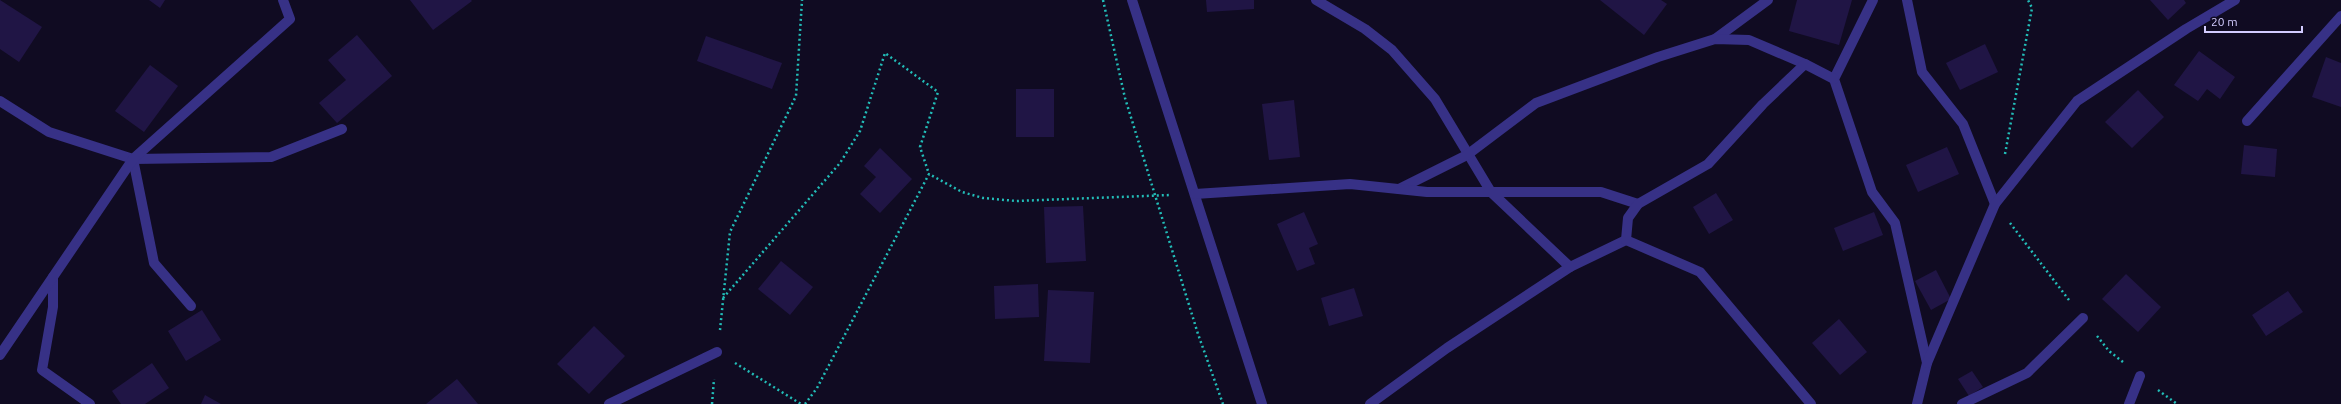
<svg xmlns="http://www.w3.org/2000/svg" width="2341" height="404" font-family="Ubuntu,sans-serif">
<rect width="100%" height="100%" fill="#100b22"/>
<g fill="#201545">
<path d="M0,0L42,27L19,62L0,49Z"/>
<path d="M149,0H165L160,8Z"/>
<path d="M410,0H471L472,1L433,30Z"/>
<path d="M1206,0H1254V9L1207,12Z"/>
<path d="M1600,0H1661L1667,4L1644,35Z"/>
<path d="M1797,0H1852L1839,45L1789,31Z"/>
<path d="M2150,0H2184L2186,3L2168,20Z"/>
<path d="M357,35L392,76L337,123L319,103L346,80L328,60Z"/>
<path d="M706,36L782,63L772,89L697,61Z"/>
<path d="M1985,44L1998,72L1960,90L1946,63Z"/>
<path d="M2199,51L2235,77L2220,99L2207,89L2198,101L2174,85Z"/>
<path d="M2326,57L2341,63V107L2312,97Z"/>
<path d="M150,65L178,86L144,132L115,111Z"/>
<rect x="1016" y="89" width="38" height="48"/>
<path d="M2138,90L2164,117L2132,148L2105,122Z"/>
<path d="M1294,100L1300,157L1269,160L1262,104Z"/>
<path d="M2244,145L2277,149L2275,177L2241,174Z"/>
<path d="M1947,147L1959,174L1918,192L1906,165Z"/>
<path d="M880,148L912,179L880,213L860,194L876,177L864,166Z"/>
<path d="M1716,193L1733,220L1709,234L1693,207Z"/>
<path d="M1083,206L1086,261L1046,263L1044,207Z"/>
<path d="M1304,212L1318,244L1309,248L1315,264L1297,271L1277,224Z"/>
<path d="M1874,212L1883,235L1843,251L1834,228Z"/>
<path d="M781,261L813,287L790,315L758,289Z"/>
<path d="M1936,270L1951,299L1931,310L1915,281Z"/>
<path d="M2126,274L2161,307L2138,332L2102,299Z"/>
<path d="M1038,284L1039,317L995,319L994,286Z"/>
<path d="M1354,288L1363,316L1329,326L1321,298Z"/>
<path d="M1048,290L1094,292L1090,363L1044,361Z"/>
<path d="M2288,291L2303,312L2266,336L2252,315Z"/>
<path d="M202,310L221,340L186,361L168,331Z"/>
<path d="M1839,319L1867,352L1840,375L1812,343Z"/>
<path d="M594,326L625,356L589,394L557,364Z"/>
<path d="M152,363L169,388L145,404H121L112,391Z"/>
<path d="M1972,371L1983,387L1969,396L1958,379Z"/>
<path d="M457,379L478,404H426Z"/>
<path d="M205,395L221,404H201Z"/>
</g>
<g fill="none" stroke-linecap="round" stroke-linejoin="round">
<g stroke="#22bdb8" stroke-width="2.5" stroke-dasharray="2 3" stroke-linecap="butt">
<path d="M1103,0L1125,98L1198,334L1223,404"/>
<path d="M2005,154L2032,8L2028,0"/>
<path d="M2010,223L2069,300"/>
<path d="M723,298L840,163L860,131L885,53L938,92L920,147L929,174"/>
<path d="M720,330L730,232L796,96L802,0"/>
<path d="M2097,336L2109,351L2123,362"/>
<path d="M735,363L801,404"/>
<path d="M2158,390L2177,404"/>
<path d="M712,404L714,379"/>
<path d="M805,404L817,388L929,174L962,192L983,198L1016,201L1171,195"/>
</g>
<g stroke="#373186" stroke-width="10">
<path d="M1132,0L1262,404"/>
<path d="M1316,0L1365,29L1392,50L1435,99L1491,192L1570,267"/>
<path d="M1873,0L1834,79L1872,192L1895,223L1927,363L1917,404"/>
<path d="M1907,0L1922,72L1963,124L1995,204"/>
<path d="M1715,39L1768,0"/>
<path d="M0,101L49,132L133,159L271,157L342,129"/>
<path d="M2247,121L2341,16"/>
<path d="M133,159L154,263L191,306"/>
<path d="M1399,189L1467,155L1536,103L1658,57L1715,39L1749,40L1805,64"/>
<path d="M1195,194L1350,184L1427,192H1601L1638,204"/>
<path d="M53,277V307L42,370L90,404"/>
<path d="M0,355L133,159L290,19L283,0"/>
<path d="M1927,363L1995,204L2077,101L2186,29L2235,0"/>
<path d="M609,404L717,352"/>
<path d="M1370,404L1447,348L1570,267L1626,240"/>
<path d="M1811,404L1700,272L1626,240L1628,218L1638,204L1708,164L1763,104L1805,64L1834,79"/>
<path d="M1962,404L2027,373L2083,318"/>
<path d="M2129,404L2140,376"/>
</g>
</g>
<path d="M2205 26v6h97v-6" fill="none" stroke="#d3ccff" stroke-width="2"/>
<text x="2211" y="26" font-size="12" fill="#d3ccff" stroke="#100b22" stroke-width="3" paint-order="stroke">20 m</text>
</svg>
